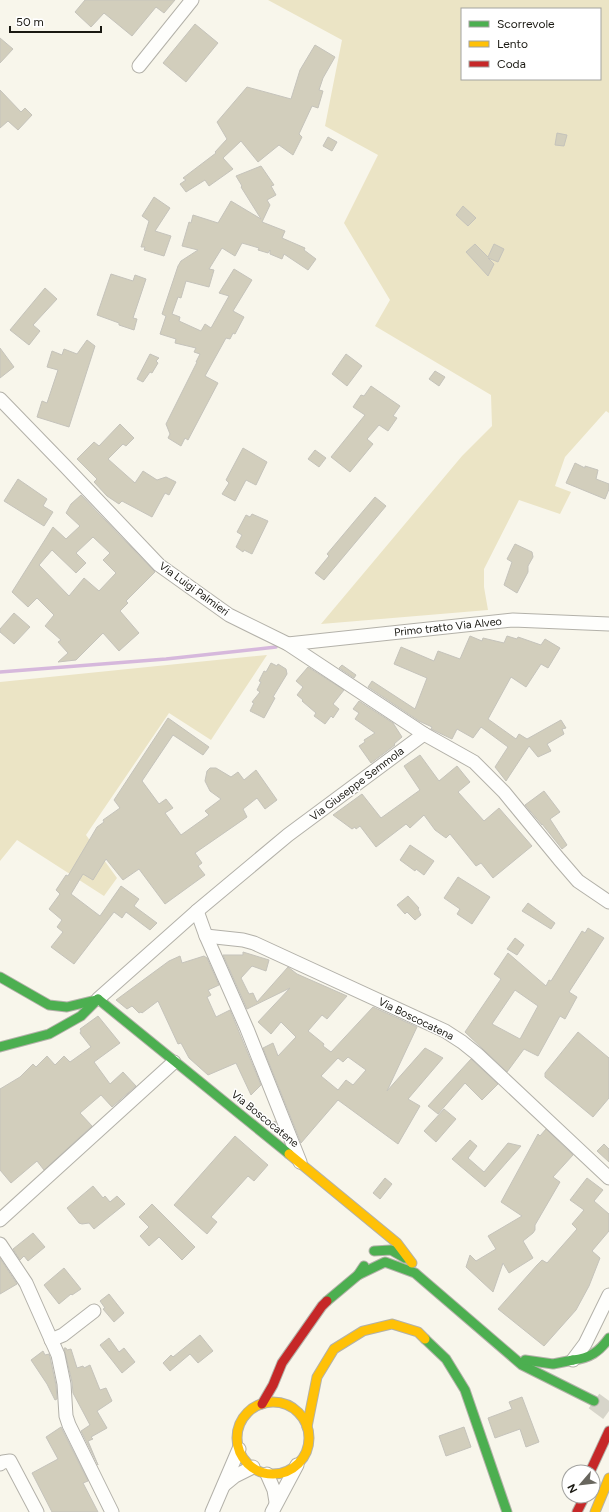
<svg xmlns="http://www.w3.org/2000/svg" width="609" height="1512" font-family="Figtree,sans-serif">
<rect width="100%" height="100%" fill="#f8f6eb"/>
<g fill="#ebe4c5" fill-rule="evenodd">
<path d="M268,0H609V413L606,411L565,457L555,486L571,492L560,514L519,500L484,569V587L488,610L321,624L462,456L492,426L491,395L375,326L390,300L344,223L378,155L325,126L342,40ZM462,9H600V79H462Z"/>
<path d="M267,655L211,740L169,713L86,835L117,878L104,896L17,840L0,861V682Z"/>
</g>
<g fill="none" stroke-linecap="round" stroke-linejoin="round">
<path stroke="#d6b8dc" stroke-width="3.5" d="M0,672L166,659L276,647"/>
</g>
<g fill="#d2cebc" stroke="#c5c3bb" fill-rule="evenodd">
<path d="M85,0H175L164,13L156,7L132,36L104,13L91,27L75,12Z"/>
<path d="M195,24L218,43L186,82L163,63Z"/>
<path d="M0,38L13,49L0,63Z"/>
<path d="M315,45L335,57L323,78L319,90L323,91L318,108L312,106L299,134L302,137L293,155L279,145L258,162L241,141L223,158L233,169L209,186L205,180L186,192L180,184L186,180L183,178L216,153L215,152L227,139L217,122L247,87L291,99L300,70Z"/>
<path d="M0,90L21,112L25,108L32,115L18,130L8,121L0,128Z"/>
<path d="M557,133L567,135L564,146L555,145Z"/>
<path d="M328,137L337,142L332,151L323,146Z"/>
<path d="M261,166L274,185L271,186L276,195L267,200L270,205L262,222L285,231L282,238L305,248L304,250L316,259L308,270L284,254L282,259L270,254V250L268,253L258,250L259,248L242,243L235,256L222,248L209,269L214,270L209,287L186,281L181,298L178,297L172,314L180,317L179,321L201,331L205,324L211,328L229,296L219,293L234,269L252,280L233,311L244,317L235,334L233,333L230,339L226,338L205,376L218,383L188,440L185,438L181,446L168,438L170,434L166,424L197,362H196L200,354L194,352L196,348L175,343L176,339L160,334L166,316L162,314L178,266L181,261L198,250L182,246L189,222L191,223L193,215L218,223L231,201L261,219L241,187L242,186L236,176Z"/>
<path d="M154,197L170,208L155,231L171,236L164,256L144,250L145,247H141L149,221L142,216Z"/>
<path d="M463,206L476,218L468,226L456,215Z"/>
<path d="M475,244L488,257L494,244L504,249L498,262L488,258L494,264L488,276L466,252Z"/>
<path d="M111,274L133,281L135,275L146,279L133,318L137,319L134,330L119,325V323L97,315Z"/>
<path d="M45,288L57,299L33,325L40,331L29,345L10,330Z"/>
<path d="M87,340L95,346L69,427L37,417L42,401L47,403L58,370L47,367L52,351L62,355L64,349L77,354Z"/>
<path d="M0,348L14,367L0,378Z"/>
<path d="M150,354L159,358L156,361L158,363L152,373L150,372L143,382L137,379Z"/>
<path d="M346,354L362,366L347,386L332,374Z"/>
<path d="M435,371L445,377L439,386L429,379Z"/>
<path d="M371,386L400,406L393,416L397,418L388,431L379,425L367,439L373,444L350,472L331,457L365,415L353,407L361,395L364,396Z"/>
<path d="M120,424L134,438L126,446L123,444L108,459L135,483L143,471L157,480L166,477L176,482L169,495L165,493L152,517L122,501L119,504L107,496L94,482L97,479L77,459L94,442L99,446Z"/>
<path d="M243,448L267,462L256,485L246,480L235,501L222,494L229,483L226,480Z"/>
<path d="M315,450L326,458L319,467L308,459Z"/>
<path d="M575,463L585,468V466L598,470L596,479L609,484V489L605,499L566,483Z"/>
<path d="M18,479L47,499L43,506L53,512L44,526L4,501Z"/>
<path d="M81,495L155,572L126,601L128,603L120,611L139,633L119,651L103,633L76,660L58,662L68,653L58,642L61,640L45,626L54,615L37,598L28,607L12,592L53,527L66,539L80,526L66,513L71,504ZM93,537L110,553L103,560L116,573L99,591L84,578L69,596L39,565L52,550L76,573L86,563L76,553Z"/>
<path d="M375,497L386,506L324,580L315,573L329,556L327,554Z"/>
<path d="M252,514L268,521L252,554L244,550L243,552L236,547L242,535L237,532L246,515L250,517Z"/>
<path d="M515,544L532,552L533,557L528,566V572L517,593L504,585L512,562L507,559Z"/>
<path d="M14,613L30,627L14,644L0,632V629Z"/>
<path d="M470,636L482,641L483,638L504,643L507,636L517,639L518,637L541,645L545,639L560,648L548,668L541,664L526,687L511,677L488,719L516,739L519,734L527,739L561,720L566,728L562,729L564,734L547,744L551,751L538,757L529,746L506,781L495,767L508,747L481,727L473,738L457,729L452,739L431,729L432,727L419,721L368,687L372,681L415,709L427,678L394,664L401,647L434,661L438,651L460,659Z"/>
<path d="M271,663L277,666L278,664L286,669L287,674L273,697L275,698L264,718L250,711L254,703L252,702L260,692L257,690L261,682L259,681L264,671L266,672Z"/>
<path d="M342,665L356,675L354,678L339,668Z"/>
<path d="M308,667L344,690L333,704L339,709L333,718L331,716L325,724L314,716L316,713L302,701L303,700L297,695L303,687L296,681Z"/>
<path d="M359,701L393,723L402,737L394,744L395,745L371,763L359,746L365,742L364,740L375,733L355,719L359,713L353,709Z"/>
<path d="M168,718L209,747L203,755L173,735L142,781L159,804L166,799L173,808L165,813L181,835L209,815L205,811L221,799L210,791L205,781L207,771L210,768H216L231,777L238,772L244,780L256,770L277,800L265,809L257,798L243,809L247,817L195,853L202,863L198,866L205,875L165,904L139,869L123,880L106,859L93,880L83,874L71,894L100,916L121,886L139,899L134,906L157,923L150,930L126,912L122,918L114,912L74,964L51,947L63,932L57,927L62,920L49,909L60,894L56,890L66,875L68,876L97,827L104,822L103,820L120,808L114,800Z"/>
<path d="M420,755L439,781L457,766L470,782L458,792L484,821L499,808L532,846L493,878L481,863L476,866L450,834L446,838L435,830L424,815L410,828L406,824L376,847L360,826L356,829L355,827L352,829L333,815L362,794L381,818L420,790L404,766Z"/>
<path d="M544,791L560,812L550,819L567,845L562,849L542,824V825L525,805Z"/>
<path d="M410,845L434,861L424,875L416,869L415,871L400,860Z"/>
<path d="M458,877L490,897L472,924L457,914L460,909L444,898Z"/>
<path d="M408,896L419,908L418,909L421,915L415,920L407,912L405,914L397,905Z"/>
<path d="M528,903L555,923L551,929L522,911Z"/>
<path d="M588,928L604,938L569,992L577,997L565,1019L560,1016L538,1056L524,1049L507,1072L465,1032L501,979L494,974L508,953L546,986L549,980L551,981L582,931L585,933ZM515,990L538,1006L520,1039L492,1024Z"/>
<path d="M515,938L524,945L517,955L507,949Z"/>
<path d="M243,952L269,960L266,971L252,966L241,978L249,994L253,993L257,1002L288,967L297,974L347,996L327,1019L322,1015L308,1031L324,1044L323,1046L331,1052L373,1007L417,1027L387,1091L425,1048L443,1058L408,1099L420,1106L398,1144L338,1100L301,1143L263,1048L273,1043L278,1056L296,1037L281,1022L271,1034L258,1022L290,988L247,1009L223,955H243ZM348,1057L366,1070L353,1085L346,1080L338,1090L321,1076L338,1058L343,1062Z"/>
<path d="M180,956L182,963L204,956L207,958L219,985L208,990L211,995L207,997L216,1017L230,1010L261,1085L251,1095L236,1063L208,1075L189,1058L181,1043L178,1044L158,1001L142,1013L141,1012L139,1013L132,1006L127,1009L116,1000L169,961Z"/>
<path d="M98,1016L120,1043L94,1062L110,1084L123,1072L136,1086L112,1107L101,1095L80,1113L92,1126L44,1170L37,1161L11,1183L0,1170V1089L20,1077L33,1064L36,1067L47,1056L55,1065L64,1056L70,1062L91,1047L80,1033L81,1031L80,1029Z"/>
<path d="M578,1032L609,1058V1098L593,1117L545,1077V1073Z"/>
<path d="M471,1059L498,1084L482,1100L465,1083L438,1114L428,1106Z"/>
<path d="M444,1109L456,1119L436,1142L424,1131Z"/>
<path d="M275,1121L280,1133L270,1125Z"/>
<path d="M546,1129L573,1155L553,1177L560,1182L535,1225V1230L533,1233L523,1241L533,1258L509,1273L503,1263L493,1292L466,1267L470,1255L476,1261L496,1249L488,1236L522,1216L501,1202L538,1134L540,1136Z"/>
<path d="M235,1136L268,1165L254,1181L248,1176L211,1217L217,1222L207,1234L174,1205Z"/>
<path d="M470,1140L477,1146L468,1158L484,1172L508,1143L521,1146L485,1187L452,1159Z"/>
<path d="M604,1144L609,1149V1162L597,1151Z"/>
<path d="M385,1178L392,1184L380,1199L373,1193Z"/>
<path d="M587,1178L603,1190L594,1201L609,1214V1231L592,1251L600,1258L589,1286L576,1310L544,1346L498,1309L537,1265L542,1260L547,1263L577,1229L572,1224L584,1210L570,1200Z"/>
<path d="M93,1186L103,1198L105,1196L110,1202L117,1196L125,1204L94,1229L89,1223L82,1224L79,1223L67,1208Z"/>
<path d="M152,1204L195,1247L182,1260L159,1237L149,1246L140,1236L149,1227L139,1217Z"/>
<path d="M33,1233L45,1247L28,1261L24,1256L20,1260L13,1249Z"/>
<path d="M0,1258L17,1284L0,1294Z"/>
<path d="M64,1268L81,1289L72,1295L71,1294L59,1304L44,1285Z"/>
<path d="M109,1294L124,1313L114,1322L103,1309L105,1308L100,1301Z"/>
<path d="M200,1335L213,1351L198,1363L190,1354L170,1371L163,1363L171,1355L173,1357Z"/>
<path d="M109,1338L119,1352L124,1348L135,1362L122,1373L100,1345Z"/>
<path d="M64,1348H66L67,1350L71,1349L77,1368L83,1366L84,1368L90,1365L100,1390L106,1388L112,1401L97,1411L107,1428L91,1437L93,1439L88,1441L98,1465L81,1431L90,1425L73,1393L72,1382Z"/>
<path d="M43,1351L45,1355L49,1354L50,1357L56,1385L57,1399L55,1400L47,1384L31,1360Z"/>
<path d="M522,1397L539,1442L526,1447L520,1429L495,1438L488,1418L512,1409L509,1402Z"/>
<path d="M61,1427L88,1481L83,1483L98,1512H52L32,1473L58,1459L46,1437Z"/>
<path d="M464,1427L471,1447L446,1456L439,1436Z"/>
</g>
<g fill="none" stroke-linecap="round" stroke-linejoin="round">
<path stroke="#d7d5ca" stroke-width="18" stroke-dasharray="18 9" stroke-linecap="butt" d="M594,1401L609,1412"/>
<g stroke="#b3b1a9" stroke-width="15">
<g id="street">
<path d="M139,66L192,0"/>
<path d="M0,399L65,466L159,565L229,615L288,644L424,734L474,762L504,792L559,859L578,881L609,902"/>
<path d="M288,644L513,620L609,624"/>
<path d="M197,911L206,936L247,1029L300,1162"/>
<path d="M206,936L243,940L254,943L445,1031L462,1042L477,1054L609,1178"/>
<path d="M98,999L197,911L288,835L424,734"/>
<path d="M0,1220L174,1062"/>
<path d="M0,1244L26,1283L58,1355L64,1384L66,1416L69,1425L112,1512"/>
<path d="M51,1340L63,1335L94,1311"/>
<path d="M573,1360L585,1344L609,1295"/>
<path d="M0,1464L3,1462L10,1461L37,1512"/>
<path d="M267,1474L274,1490L276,1502"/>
<path d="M224,1485L235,1476L253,1467"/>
<path d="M212,1512L239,1449"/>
<path d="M272,1512L297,1465"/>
</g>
</g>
<g stroke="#b3b1a9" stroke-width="11">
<g id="fast">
<path d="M0,977L49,1005L67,1007L96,1000"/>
<path d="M98,999L289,1154"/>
<path d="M0,1047L49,1034L81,1016L98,999"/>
<path d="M374,1251L391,1250L405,1258"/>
<path d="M358,1275L385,1262L415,1273L522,1365L594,1401"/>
<path d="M327,1301L358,1275L364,1266"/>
<path d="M425,1339L446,1359L465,1390L507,1512"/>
<path d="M525,1360L553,1364L573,1360"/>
<path d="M573,1360C590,1358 599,1352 609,1338"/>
</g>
</g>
<g stroke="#b3b1a9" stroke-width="11">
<g id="slow">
<path d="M289,1154L397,1243L412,1263"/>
<circle cx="273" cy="1438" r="36"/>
<path d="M307,1427L317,1377L334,1349L363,1331L392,1324L418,1332L425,1339"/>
<path d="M595,1512L609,1478"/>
</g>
</g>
<g stroke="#b3b1a9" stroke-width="11">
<g id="jam">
<path d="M262,1404L273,1385L282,1363L322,1306L327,1301"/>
<path d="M590,1472L609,1431"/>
<path d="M577,1512L585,1496"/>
</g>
</g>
<use href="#street" stroke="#fefefc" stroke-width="13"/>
<use href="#fast" stroke="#4caf50" stroke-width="9"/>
<use href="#slow" stroke="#ffc107" stroke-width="9"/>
<use href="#jam" stroke="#c62828" stroke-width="9"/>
</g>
<g text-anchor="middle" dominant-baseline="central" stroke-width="3" stroke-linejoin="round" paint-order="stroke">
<g font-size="11" fill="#1a1912" stroke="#fff">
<text transform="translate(194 589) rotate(36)">Via Luigi Palmieri</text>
<text transform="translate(448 627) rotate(-6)">Primo tratto Via Alveo</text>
<text transform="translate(357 784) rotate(-37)">Via Giuseppe Semmola</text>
<text transform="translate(416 1019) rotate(26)">Via Boscocatena</text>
<text transform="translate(265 1119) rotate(39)">Via Boscocatene</text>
</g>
</g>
<rect x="461" y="8" width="140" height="72" fill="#ffffff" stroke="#a3a3a0"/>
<rect x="469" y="21" width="20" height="6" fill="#4caf50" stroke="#a3a3a0"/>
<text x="497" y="28" font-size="12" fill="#1a1912">Scorrevole</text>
<rect x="469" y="41" width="20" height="6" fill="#ffc107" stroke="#a3a3a0"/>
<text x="497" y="48" font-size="12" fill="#1a1912">Lento</text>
<rect x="469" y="61" width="20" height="6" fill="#c62828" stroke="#a3a3a0"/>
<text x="497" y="68" font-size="12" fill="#1a1912">Coda</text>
<g transform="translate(581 1484) rotate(242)"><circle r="19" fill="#ffffff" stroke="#a3a3a0"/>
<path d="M0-3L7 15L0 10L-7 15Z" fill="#68665e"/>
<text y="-6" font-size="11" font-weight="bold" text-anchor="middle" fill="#1a1912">N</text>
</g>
<path d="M10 26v6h91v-6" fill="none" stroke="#1a1912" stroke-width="2"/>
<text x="16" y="26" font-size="12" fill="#1a1912" stroke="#ffffff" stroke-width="3" paint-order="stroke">50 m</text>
</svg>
